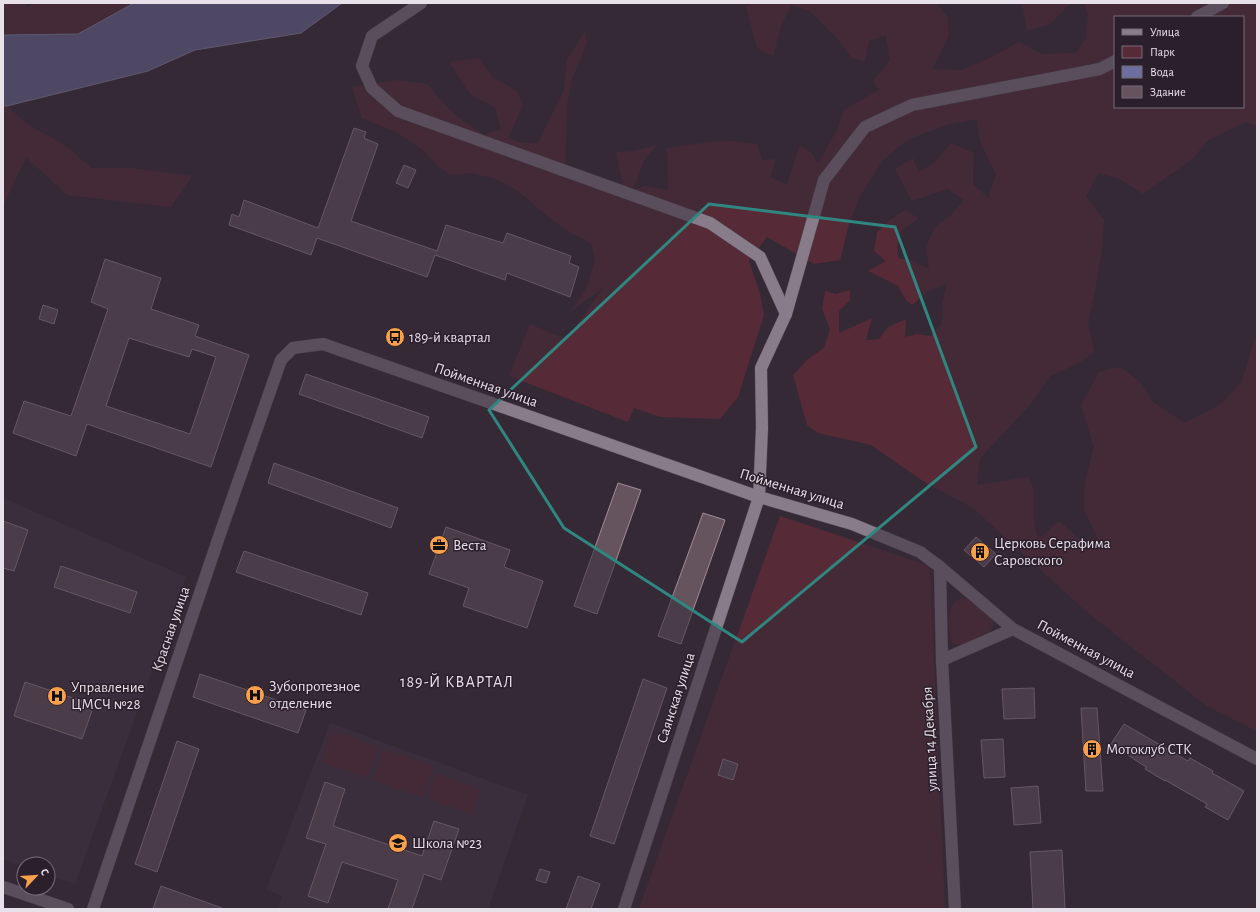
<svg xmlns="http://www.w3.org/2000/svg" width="1260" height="912" font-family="'Alegreya Sans',sans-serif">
<rect width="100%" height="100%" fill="#352936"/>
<g fill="#423343">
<path d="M3,498L186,577L75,884L48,875V864H24V866L3,859Z"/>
<path d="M330,723L528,795L488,909H278L282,896L266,890Z"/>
</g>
<g fill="#562b37" fill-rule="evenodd">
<path d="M3,3H27L25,9L33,3H134L78,34L3,35Z"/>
<path d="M753,3H936L947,16L949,35L932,69L962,70L994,56L1019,42L1042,54L1076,53L1086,38L1088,15L1084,3H1257V126L1245,122L1208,140L1192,159L1143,194L1120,179L1098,173L1086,197L1104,220L1102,250L1095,290L1088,323L1094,352L1079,363L1050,376L1030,405L980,458L977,485L1028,477L1034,489V523L1038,539L1059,521L1079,539H1098L1084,509L1085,482L1094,447L1081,405L1099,372L1120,367L1139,381L1153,402L1184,423L1220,405L1242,382L1253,344L1257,336V731L1207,706L1088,613L972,507L926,483L871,445L818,433L807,425L793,375L808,359L824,348L830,329L822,309L825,291L836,294L850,290V300L839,311V333L872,318L866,340L879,339L888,327L906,319L905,337L917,334L931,336L942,324V304L947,283L929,291L912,305L906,300L898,286L868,271L886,261L874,251L877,232L890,220L905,210L918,218C899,232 897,234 898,258L913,261L929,269L926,247L935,227L951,215L964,200L948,189L929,195L912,201L895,169L913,158L918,172L934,163L951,143L974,153L973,167V184L988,198L996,175L980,141L977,119L946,125L907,140L882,161L860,196L849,224L840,260L814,264L767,237L749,261L760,294L764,315L738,397L720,419L660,417L634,408L628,422L509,376L530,324L566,339L605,286L571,311L588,285L595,259L591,243L564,229L534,205L518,191L496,179L472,173L450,175L437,165L422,149L396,132L362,118L352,87L398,80L427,84L447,107L463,121L484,135L501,129L495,107L471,95L449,62L479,58L492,77L517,91L523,105L508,138L523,143H538L564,90L567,60L585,31L587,42L572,79L567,106L565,164L623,184L616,152L634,151L657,145L644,160L633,190L645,186L668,190L667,148L709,142L730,141L757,144L762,160L776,159L770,177L787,185L800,145L812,153L818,164L837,130L844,110L879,90L873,81L890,60L886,35L869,41L865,61L852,58L836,37L810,11L791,5L781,26L773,56L757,48L746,6ZM1115,17H1243V107H1115Z"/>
<path d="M1022,3H1071L1049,25L1027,30Z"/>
<path d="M3,106H7L28,125L65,145L91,168H131L192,176L171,207L67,195L26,157L3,206Z"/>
<path d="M780,516L930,566L945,909H639Z"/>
<path d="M962,598C971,598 991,614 994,624L991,630L967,643L962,645L953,643L951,640C949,625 945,604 962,598Z"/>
<path d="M332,730L378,747L367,778L321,761Z"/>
<path d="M383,749L434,766L424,798L373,780Z"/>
<path d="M436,773L480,790L472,814L428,799Z"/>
</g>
<path fill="#6e6e9e" stroke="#9390b4" d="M134,3H342L301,33L195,50L148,71L7,106H3V35L78,34Z"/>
<g fill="#65535d" stroke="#a18d98" fill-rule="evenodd">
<path d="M354,128L366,132L364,138L378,144L351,221L437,251L446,225L503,243L507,233L571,256L569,263L579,267L570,297L507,273L505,280L435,255L427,277L317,238L311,255L229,225L232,214L239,217L244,200L318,228Z"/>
<path d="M404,165L416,170L408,188L396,183Z"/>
<path d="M105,259L161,278L151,309L199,325L195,336L249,355L211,467L87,424L76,456L13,433L24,401L71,416L108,309L91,302ZM129,338L189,357L192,349L216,357L190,434L106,406Z"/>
<path d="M43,305L58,310L54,324L39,319Z"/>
<path d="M306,374L429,417L422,438L299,394Z"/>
<path d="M274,463L398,508L391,528L268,483Z"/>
<path d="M618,483L641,490L597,614L574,606Z"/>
<path d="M703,513L725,520L681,644L658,636Z"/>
<path d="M3,521L28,530L14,571L3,568Z"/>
<path d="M446,527L510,550L504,567L543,581L527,628L463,606L469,588L429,574Z"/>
<path d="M976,537L996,554L984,567L964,550Z"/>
<path d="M244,551L368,593L361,615L236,572Z"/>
<path d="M61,566L137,592L130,613L54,587Z"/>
<path d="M200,674L306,710L298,733L193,697Z"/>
<path d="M643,679L667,688L614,844L590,836Z"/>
<path d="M25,682L94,705L82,739L14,716Z"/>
<path d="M1034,688L1035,718L1004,719L1002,689Z"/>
<path d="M1081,708H1097L1103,791H1086Z"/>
<path d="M1124,724L1188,761L1190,758L1213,771L1212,773L1244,791L1228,820L1205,807L1207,804L1165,780V781L1145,769L1146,767L1111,744Z"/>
<path d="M1003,739L1005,777L984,778L981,740Z"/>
<path d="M177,741L199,749L157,872L135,864Z"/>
<path d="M723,759L738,764L733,780L718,775Z"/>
<path d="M325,782L345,789L333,826L422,856L434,821L459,829L441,880L424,874L412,909H388L398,880L342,862L328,903L308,896L326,844L306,838Z"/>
<path d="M1038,786L1041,823L1014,825L1011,788Z"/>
<path d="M1062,850L1065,909H1033L1030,852Z"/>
<path d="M540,869L550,872L546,883L536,880Z"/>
<path d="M578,876L600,884L591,909H566Z"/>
<path d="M161,886L222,908V909H153Z"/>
</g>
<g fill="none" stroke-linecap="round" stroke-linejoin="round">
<g stroke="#4d444e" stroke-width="13">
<g id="minor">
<path d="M421,3L372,36L362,66L372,88L398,111L710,223L760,257L786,314L761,368L762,428L759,497L624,909"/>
<path d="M1197,17L1223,3"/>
<path d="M786,314L824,180L865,127L912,105L1100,69L1115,61"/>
<path d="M940,567L942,660L955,909"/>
<path d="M942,660L1013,629"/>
<path d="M3,887L68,909"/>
<path d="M93,909L221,531L281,360L293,348L323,344L759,497L852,524L920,552L940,567L1013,629L1257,759"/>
</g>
</g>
<use href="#minor" stroke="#887b8a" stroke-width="12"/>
</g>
<path d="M0 0H1260V912H0ZM709,204L895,227L976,447L742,642L564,528L489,410Z" fill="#352936" fill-opacity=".55" fill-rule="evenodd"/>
<path fill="none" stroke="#308680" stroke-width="3" stroke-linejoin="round" d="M709,204L895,227L976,447L742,642L564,528L489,410Z"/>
<defs>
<g id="bus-disc" transform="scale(1)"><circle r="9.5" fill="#f8a14a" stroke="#2b1f2c"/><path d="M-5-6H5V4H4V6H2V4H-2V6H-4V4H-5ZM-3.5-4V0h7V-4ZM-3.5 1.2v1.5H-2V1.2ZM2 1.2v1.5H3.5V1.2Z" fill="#111"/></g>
<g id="office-disc" transform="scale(1)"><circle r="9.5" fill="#f8a14a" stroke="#2b1f2c"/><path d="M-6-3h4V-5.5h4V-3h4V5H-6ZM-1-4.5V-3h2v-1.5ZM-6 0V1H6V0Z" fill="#111"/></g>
<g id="building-disc" transform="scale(1)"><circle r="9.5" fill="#f8a14a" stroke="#2b1f2c"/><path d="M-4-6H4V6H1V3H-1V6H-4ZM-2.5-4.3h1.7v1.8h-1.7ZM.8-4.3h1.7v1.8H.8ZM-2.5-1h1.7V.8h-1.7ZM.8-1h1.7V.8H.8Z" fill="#111"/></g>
<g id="hospital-disc" transform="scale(1)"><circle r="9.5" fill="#f8a14a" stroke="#2b1f2c"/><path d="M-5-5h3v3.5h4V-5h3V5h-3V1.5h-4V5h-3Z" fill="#111"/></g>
<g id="school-disc" transform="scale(1)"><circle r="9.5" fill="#f8a14a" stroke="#2b1f2c"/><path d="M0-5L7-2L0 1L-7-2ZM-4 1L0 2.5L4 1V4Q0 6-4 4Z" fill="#111"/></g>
</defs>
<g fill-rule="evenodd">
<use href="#bus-disc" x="395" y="337"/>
<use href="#office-disc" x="439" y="545"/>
<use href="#building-disc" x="980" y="552"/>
<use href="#hospital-disc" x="255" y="695"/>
<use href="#hospital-disc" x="57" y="696"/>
<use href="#building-disc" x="1092" y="749"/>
<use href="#school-disc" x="398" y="843"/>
</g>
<g text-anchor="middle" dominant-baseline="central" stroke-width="3" stroke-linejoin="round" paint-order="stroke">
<g font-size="15" fill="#e9e1e9" stroke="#2b1f2c" text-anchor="start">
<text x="409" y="337">189-й квартал</text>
<text x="994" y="543">Церковь Серафима<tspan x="994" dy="17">Саровского</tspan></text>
<text x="453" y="545">Веста</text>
<text x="269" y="686">Зубопротезное<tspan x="269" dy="17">отделение</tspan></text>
<text x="71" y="687">Управление<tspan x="71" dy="17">ЦМСЧ №28</tspan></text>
<text x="1106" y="749">Мотоклуб СТК</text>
<text x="412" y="843">Школа №23</text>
</g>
<g font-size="15" fill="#e9e1e9" stroke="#2b1f2c">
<text transform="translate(486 385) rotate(19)">Пойменная улица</text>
<text transform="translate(792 489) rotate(17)">Пойменная улица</text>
<text transform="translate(171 629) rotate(-71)">Красная улица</text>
<text transform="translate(1086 649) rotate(28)">Пойменная улица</text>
<text transform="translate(676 698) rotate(-72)">Саянская улица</text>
<text transform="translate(930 739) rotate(-93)">улица 14 Декабря</text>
</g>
<g font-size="16" letter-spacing="1" fill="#e9e1e9" stroke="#2b1f2c">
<text x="457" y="682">189-Й КВАРТАЛ</text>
</g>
</g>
<rect width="1260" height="912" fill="none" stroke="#e9e1e9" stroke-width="8"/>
<rect x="1114" y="16" width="130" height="92" fill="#2b1f2c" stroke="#776d78"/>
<rect x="1122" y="29" width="20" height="6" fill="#887b8a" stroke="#776d78"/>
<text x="1150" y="36" font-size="12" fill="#e9e1e9">Улица</text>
<rect x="1122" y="46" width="20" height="12" fill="#562b37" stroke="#776d78"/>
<text x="1150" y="56" font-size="12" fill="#e9e1e9">Парк</text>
<rect x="1122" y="66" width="20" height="12" fill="#6e6e9e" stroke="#776d78"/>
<text x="1150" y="76" font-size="12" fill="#e9e1e9">Вода</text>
<rect x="1122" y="86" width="20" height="12" fill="#65535d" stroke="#776d78"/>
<text x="1150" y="96" font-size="12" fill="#e9e1e9">Здание</text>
<g transform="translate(36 876) rotate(65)"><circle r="19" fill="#2b1f2c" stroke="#776d78"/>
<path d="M0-3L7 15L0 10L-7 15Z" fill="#f8a14a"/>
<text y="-6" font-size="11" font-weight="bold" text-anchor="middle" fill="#e9e1e9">С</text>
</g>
</svg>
